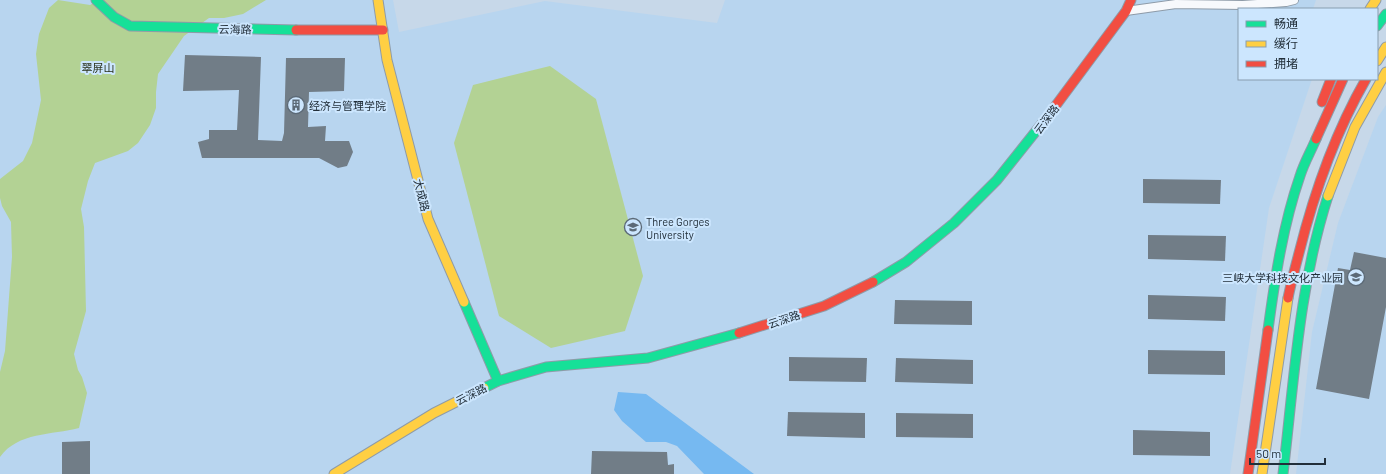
<svg xmlns="http://www.w3.org/2000/svg" width="1386" height="474" font-family="Barlow,'Noto Sans SC',sans-serif">
<rect width="100%" height="100%" fill="#c7d8e9"/>
<g fill="#b8d5ef">
<path d="M0,0H393L399,32L545,1L717,23L725,0H1316L1313,9H1239V79H1312L1269,208L1230,474H0Z"/>
<path d="M1386,105V474H1296L1312,332L1338,223L1378,117Z"/>
</g>
<g fill="#b3d294">
<path d="M58,0L90,5L99,0H266L243,14L224,18H209L184,36L158,74L156,92V108L150,125L138,143L128,151L95,163L88,181L81,209L84,227L86,311L74,354L78,370L82,377L87,393L79,428C52,435 18,432 0,457V372L5,351L12,257L11,222L2,206L0,198V179L23,161L32,143L41,100L36,54L39,34L49,8Z"/>
<path d="M550,66L596,99L643,276L625,331L551,348L499,316L454,143L473,85Z"/>
</g>
<path fill="#76b9f1" d="M618,392L646,394L754,474H704L677,446L666,442H646L622,421L614,410Z"/>
<g fill="#717d87">
<path d="M185,55L261,57L258,140L282,141L284,133L286,58H345L344,91L309,92L308,127L326,126L325,141H349L353,152L347,166L338,168L319,158H202L198,142L209,139V130H237L239,90L183,91Z"/>
<path d="M1143,179L1221,180L1220,204L1143,203Z"/>
<path d="M1148,235L1226,236L1225,261L1148,259Z"/>
<path d="M1354,252L1386,258V307L1369,399L1316,389L1338,268L1350,270Z"/>
<path d="M1148,295L1226,297L1225,321L1148,319Z"/>
<path d="M895,300L972,301V325L894,324Z"/>
<path d="M1148,350L1225,351V375L1148,374Z"/>
<path d="M789,357L867,358L866,382L789,381Z"/>
<path d="M896,358L973,360V384L895,382Z"/>
<path d="M788,412L865,413V438L787,436Z"/>
<path d="M896,413L973,414V438L896,437Z"/>
<path d="M1133,430L1210,432V456L1133,455Z"/>
<path d="M90,441V474H62V442Z"/>
<path d="M592,451L667,452L668,465L674,464V474H591Z"/>
</g>
<g fill="none" stroke-linecap="round" stroke-linejoin="round">
<g stroke="#8e9ba8" stroke-width="10">
<path id="street" d="M1126,11L1176,4L1243,5L1286,2L1294,0"/>
</g>
<g stroke="#8e9ba8" stroke-width="11">
<g id="fast">
<path d="M96,0L114,17L130,26L296,30"/>
<path d="M1377,26L1386,14"/>
<path d="M873,282L906,262L954,223L997,180L1048,116"/>
<path d="M464,302L498,381"/>
<path d="M1268,330C1275,278 1283,225 1300,176C1304,163 1311,151 1316,139"/>
<path d="M484,388L498,381L546,367L648,358L739,333"/>
<path d="M1283,474C1294,381 1299,286 1328,196"/>
</g>
</g>
<g stroke="#8e9ba8" stroke-width="11">
<g id="slow">
<path d="M378,0L387,60L428,219L464,302"/>
<path d="M1370,9L1376,0"/>
<path d="M1377,61L1386,47"/>
<path d="M1328,196L1355,127L1386,72"/>
<path d="M334,474L434,413L484,388"/>
<path d="M1262,474L1288,298"/>
</g>
</g>
<g stroke="#8e9ba8" stroke-width="11">
<g id="jam">
<path d="M296,30H383"/>
<path d="M1322,102L1331,79"/>
<path d="M1048,116L1126,11L1131,0"/>
<path d="M1316,139L1343,79"/>
<path d="M1288,298C1291,283 1295,268 1299,253C1314,193 1335,133 1366,79"/>
<path d="M739,333L824,306L873,282"/>
<path d="M1248,474L1268,330"/>
</g>
</g>
<use href="#street" stroke="#f7f9fc" stroke-width="8"/>
<use href="#fast" stroke="#16e098" stroke-width="9"/>
<use href="#slow" stroke="#ffcf43" stroke-width="9"/>
<use href="#jam" stroke="#f24e42" stroke-width="9"/>
</g>
<defs>
<g id="building-ring" transform="scale(0.9)"><circle r="9.5" fill="#cce6fe" stroke="#5c6a77" stroke-width="1.5"/><path d="M-4-6H4V6H1V3H-1V6H-4ZM-2.5-4.3h1.7v1.8h-1.7ZM.8-4.3h1.7v1.8H.8ZM-2.5-1h1.7V.8h-1.7ZM.8-1h1.7V.8H.8Z" fill="#5c6a77"/></g>
<g id="university-ring" transform="scale(0.9)"><circle r="9.5" fill="#cce6fe" stroke="#5c6a77" stroke-width="1.5"/><path d="M0-5L7-2L0 1L-7-2ZM-4 1L0 2.5L4 1V4Q0 6-4 4Z" fill="#5c6a77"/></g>
<g id="school-ring" transform="scale(0.9)"><circle r="9.5" fill="#cce6fe" stroke="#5c6a77" stroke-width="1.5"/><path d="M0-5L7-2L0 1L-7-2ZM-4 1L0 2.5L4 1V4Q0 6-4 4Z" fill="#5c6a77"/></g>
</defs>
<g fill-rule="evenodd">
<use href="#building-ring" x="296" y="105"/>
<use href="#university-ring" x="633" y="227"/>
<use href="#school-ring" x="1356" y="277"/>
</g>
<g text-anchor="middle" dominant-baseline="central" stroke-width="4" stroke-linejoin="round" paint-order="stroke">
<g font-size="11" fill="#222f3a" stroke="#cce6fe">
<text transform="translate(235 29) rotate(1)">云海路</text>
<text transform="translate(1046 119) rotate(-53)">云深路</text>
<text transform="translate(422 195) rotate(76)">大成路</text>
<text transform="translate(784 319) rotate(-18)">云深路</text>
<text transform="translate(471 394) rotate(-27)">云深路</text>
</g>
<g font-size="11" fill="#28301a" stroke="#cce6fe">
<text x="98" y="67">翠屏山</text>
</g>
<g font-size="11" fill="#222f3a" stroke="#cce6fe" text-anchor="start">
<text x="309" y="105">经济与管理学院</text>
<text x="646" y="221">Three Gorges<tspan x="646" dy="13">University</tspan></text>
<text x="1343" y="277" text-anchor="end">三峡大学科技文化产业园</text>
</g>
</g>
<rect x="1238" y="8" width="140" height="72" fill="#cce6fe" stroke="#889db0"/>
<rect x="1246" y="21" width="20" height="6" fill="#16e098" stroke="#889db0"/>
<text x="1274" y="28" font-size="12" fill="#222f3a">畅通</text>
<rect x="1246" y="41" width="20" height="6" fill="#ffcf43" stroke="#889db0"/>
<text x="1274" y="48" font-size="12" fill="#222f3a">缓行</text>
<rect x="1246" y="61" width="20" height="6" fill="#f24e42" stroke="#889db0"/>
<text x="1274" y="68" font-size="12" fill="#222f3a">拥堵</text>
<path d="M1250 458v6h75v-6" fill="none" stroke="#222f3a" stroke-width="2"/>
<text x="1256" y="458" font-size="12" fill="#222f3a" stroke="#cce6fe" stroke-width="3" paint-order="stroke">50 m</text>
</svg>
